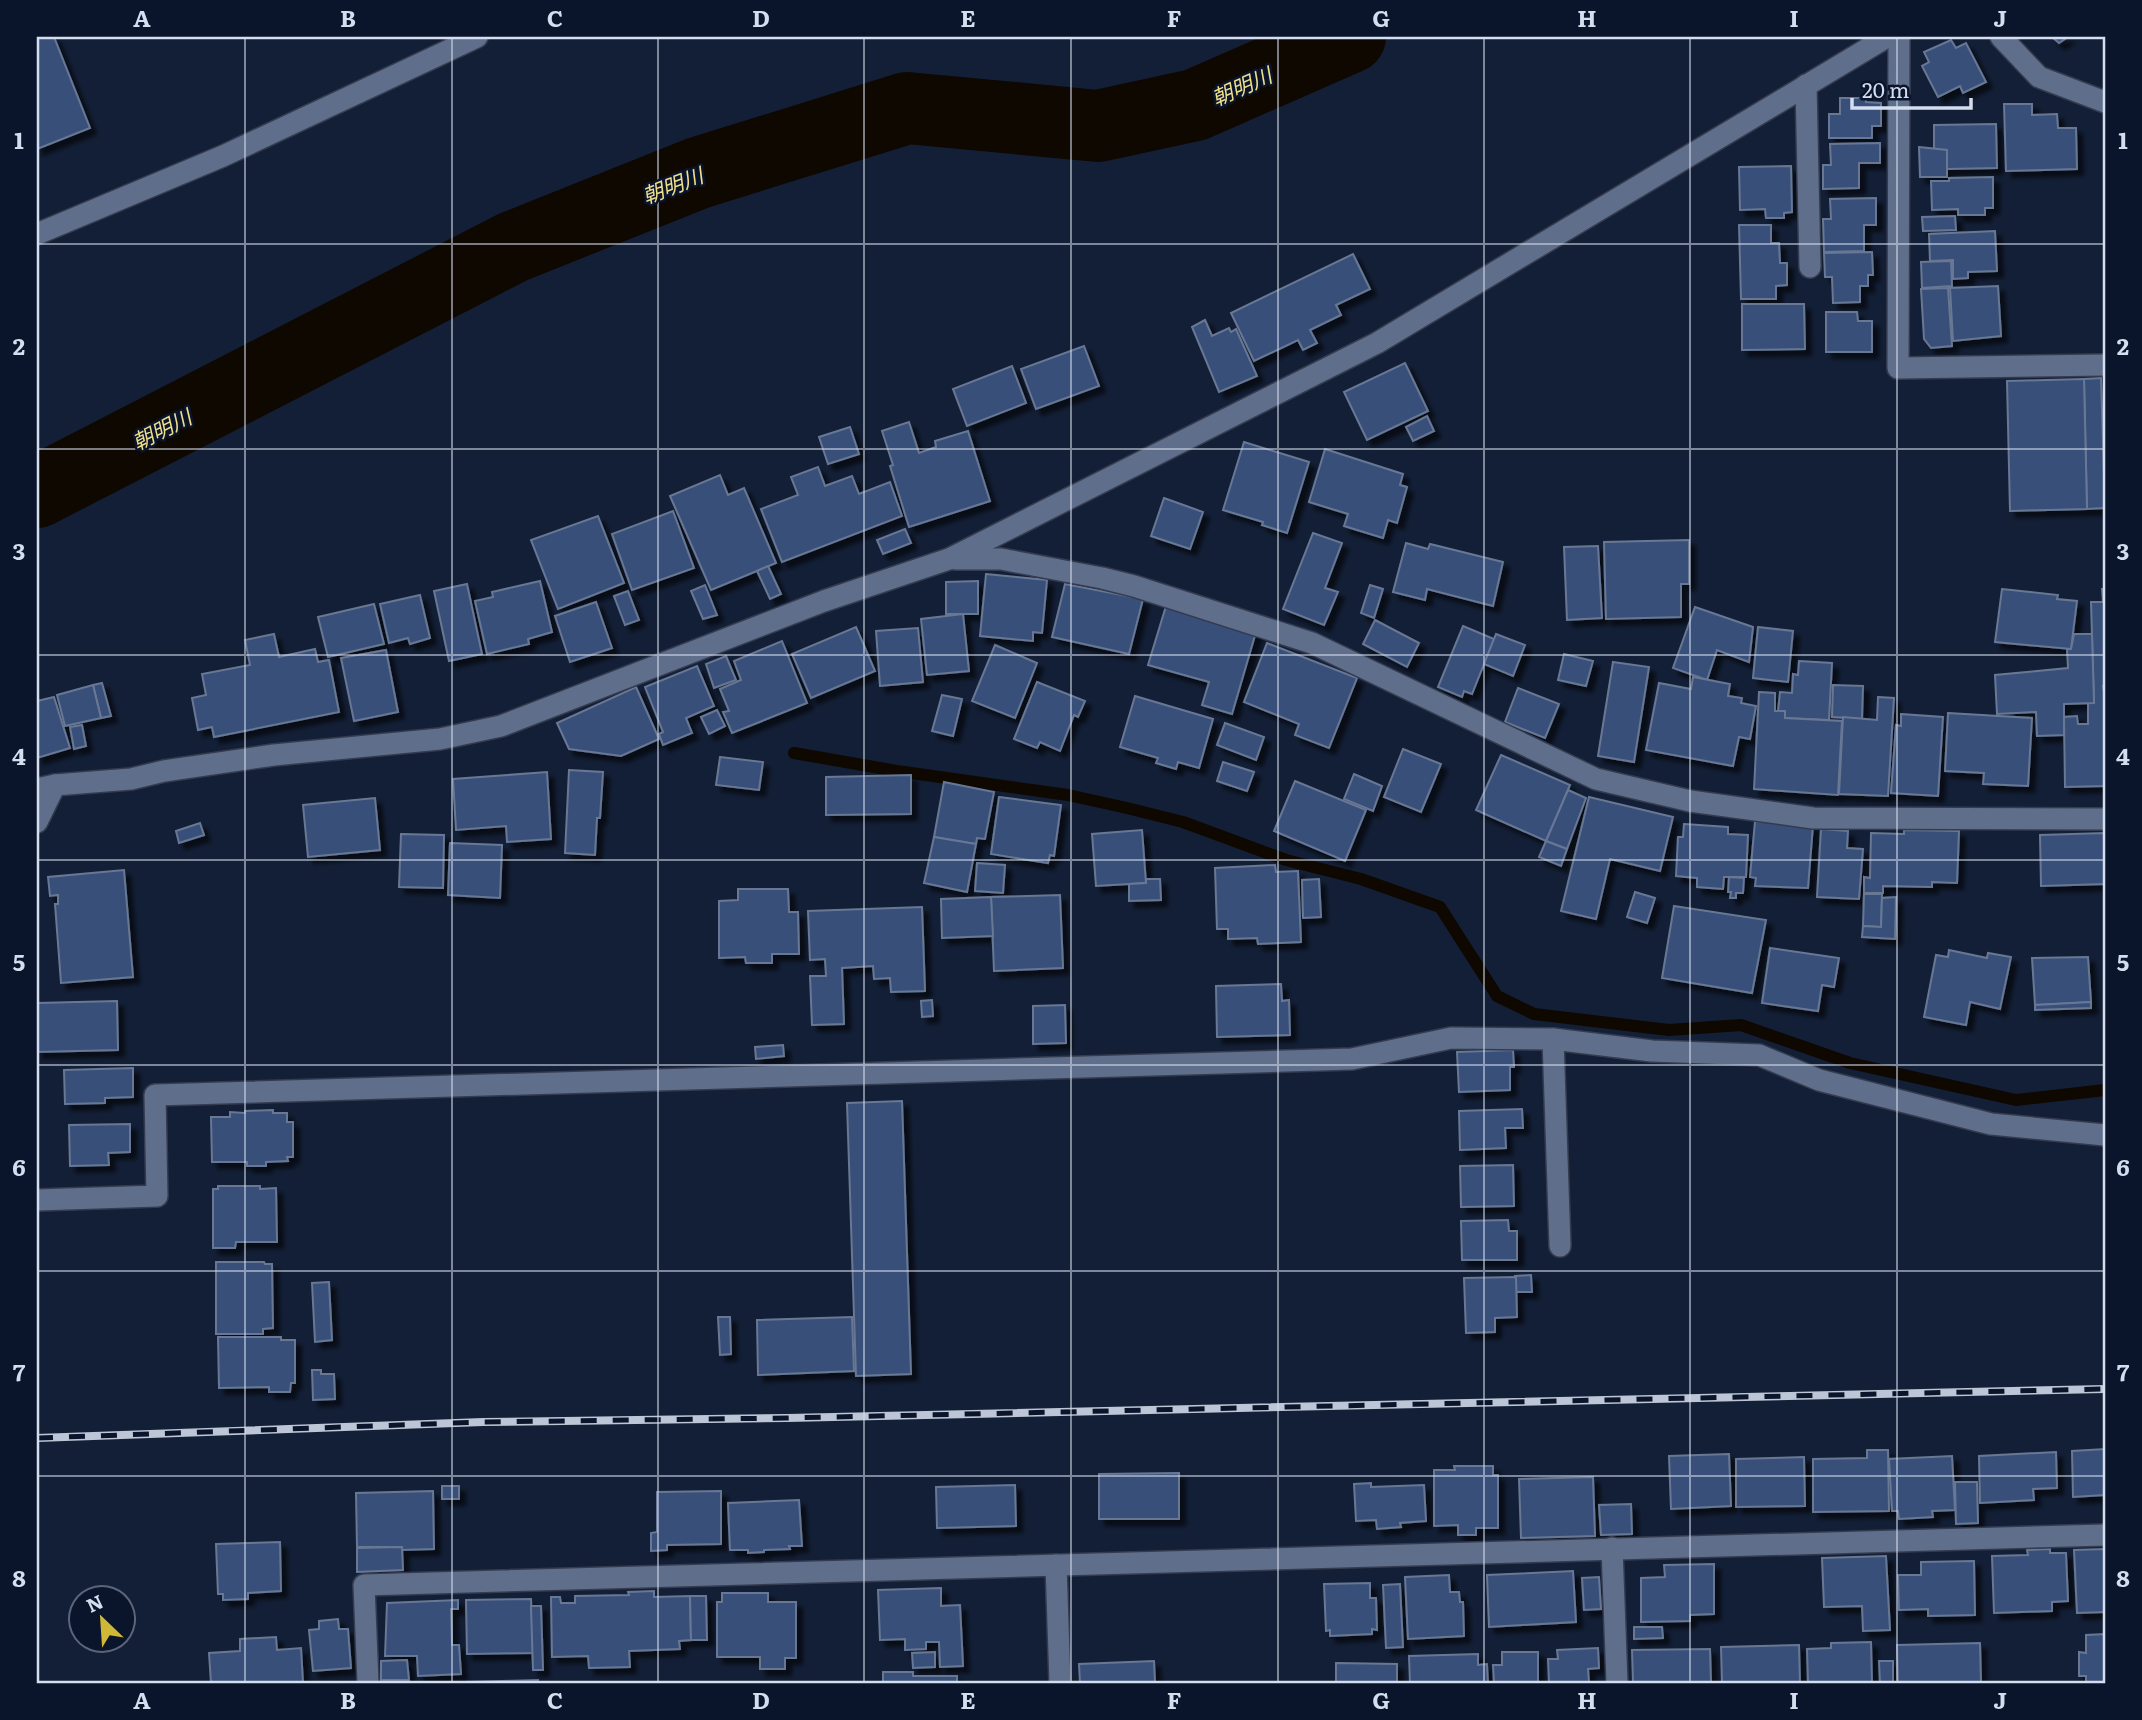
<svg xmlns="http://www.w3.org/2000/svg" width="2142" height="1720" font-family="Literata,'Noto Sans JP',serif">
<defs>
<filter id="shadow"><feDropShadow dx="6" dy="6" stdDeviation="2" flood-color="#0009"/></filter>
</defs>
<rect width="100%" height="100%" fill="#131f36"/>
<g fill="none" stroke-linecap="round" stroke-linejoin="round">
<path stroke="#0e0800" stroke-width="12" d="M794,753L897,771L1068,795L1127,808L1183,822L1286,860L1361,879L1440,907L1497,996L1534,1014L1669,1030L1741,1025L1850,1063L2016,1100L2105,1090"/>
<path stroke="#0e0800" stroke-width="72" d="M37,492L513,247L698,173L907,108L1098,126L1195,105L1350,37"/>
</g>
<g fill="#384f7a" stroke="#687894" stroke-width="2" filter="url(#shadow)">
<path d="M37,37H54L90,128L37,149Z"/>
<path d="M2052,37H2068L2059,43Z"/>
<path d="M1951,40L1956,48L1966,43L1986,82L1963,93L1960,86L1938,97L1922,66L1929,62L1924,52Z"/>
<path d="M1840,98H1866V102L1881,103V126H1872V138H1829V114H1840Z"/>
<path d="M2004,104H2032V115L2057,114L2058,128H2076L2077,169L2006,171Z"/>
<path d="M1996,124L1997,168L1947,169V150L1934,151V125Z"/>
<path d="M1880,143V163H1859V188L1823,189V165H1831L1830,144Z"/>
<path d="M1919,147L1947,150V177H1920Z"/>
<path d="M1791,166L1792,212L1784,213V218H1766L1765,209L1740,210L1739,167Z"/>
<path d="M1993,177V208H1985V215H1958V209L1932,210L1931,181H1949V178Z"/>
<path d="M1876,198V225H1864V251L1824,252L1823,219H1831L1830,199Z"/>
<path d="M1955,216L1956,230L1923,231L1922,217Z"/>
<path d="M1739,225H1771V243H1779L1780,263H1787V285L1776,286V299H1741Z"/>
<path d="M1995,231L1997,271L1968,272V278L1953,279V260L1930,261L1929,234Z"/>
<path d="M1872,252L1873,275H1868V286H1860V302L1833,303L1832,277H1825L1824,253Z"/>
<path d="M1353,254L1370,289L1336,305L1341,315L1310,330L1317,343L1303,350L1298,340L1254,361L1231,313Z"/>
<path d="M1951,261L1952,286L1922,288L1921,262Z"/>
<path d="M1998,286L2001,336L1953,341L1950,288Z"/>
<path d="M1948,288L1952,346L1931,348L1924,339L1921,289Z"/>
<path d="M1742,304H1804L1805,349L1742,350Z"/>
<path d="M1826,312H1857L1858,321H1872V352H1826Z"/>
<path d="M1205,320L1212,336L1229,328L1231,332L1236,329L1257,376L1219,392L1192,327Z"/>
<path d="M1084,346L1099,386L1036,409L1021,369Z"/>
<path d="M1405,363L1428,411L1367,440L1344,392Z"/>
<path d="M1012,366L1026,403L967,426L953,389Z"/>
<path d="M2101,378L2105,508L2087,509L2084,379Z"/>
<path d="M2084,379L2087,509L2010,511L2007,381Z"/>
<path d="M1427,416L1434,431L1413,441L1406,427Z"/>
<path d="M909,422L919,453L936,447L935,441L968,431L990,501L909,527L890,466L893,465L882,431Z"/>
<path d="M850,427L859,454L828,464L819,437Z"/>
<path d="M1244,442L1309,462L1287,533L1262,525L1263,522L1223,510Z"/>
<path d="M1325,449L1403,474L1400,485L1407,487L1397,523L1388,520L1383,538L1344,526L1348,514L1309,502Z"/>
<path d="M818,467L825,486L852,476L859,494L890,482L902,516L782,562L761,509L798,495L791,477Z"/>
<path d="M720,475L728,495L744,488L776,563L711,590L670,496Z"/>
<path d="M1164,498L1203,512L1190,549L1151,536Z"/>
<path d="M673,511L694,568L632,590L612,534Z"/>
<path d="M598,516L624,583L558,609L531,540Z"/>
<path d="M905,529L911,543L883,554L877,540Z"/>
<path d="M1313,533L1342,543L1325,588L1338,592L1324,625L1283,609Z"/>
<path d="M1689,540V584H1681V617L1606,619L1604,542Z"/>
<path d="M1406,543L1428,549L1430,544L1503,562L1493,606L1427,589L1425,600L1393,592Z"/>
<path d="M1598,546L1602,618L1567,620L1564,547Z"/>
<path d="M768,566L781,594L770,599L757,571Z"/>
<path d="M986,574L1047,580L1042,633L1033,632V641L980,636Z"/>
<path d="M540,581L552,632L528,639L529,644L487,654L475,601L493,597L492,592Z"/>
<path d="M978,581V614H946V582Z"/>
<path d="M467,584L482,654L449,661L434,591Z"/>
<path d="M1065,584L1143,599L1129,654L1052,637Z"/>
<path d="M705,585L717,615L703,619L691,591Z"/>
<path d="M1370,585L1383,589L1374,618L1361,613Z"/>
<path d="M2002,589L2058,595L2057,599L2077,601L2071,649L1995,642Z"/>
<path d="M2102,589H2105V686H2103L2105,699V786L2065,787L2064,717L2077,716L2078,724H2088V703H2094L2091,602H2103Z"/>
<path d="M628,591L639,620L625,625L614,596Z"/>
<path d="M420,595L430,638L410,644L408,638L389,643L380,604Z"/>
<path d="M596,602L612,648L570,662L555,616Z"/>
<path d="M374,604L384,644L328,657L318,617Z"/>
<path d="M1166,606L1256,632L1232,714L1202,705L1209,682L1148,665Z"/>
<path d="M1695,607L1753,627L1749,662L1717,650L1707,680L1673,668Z"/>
<path d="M963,614L969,671L927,675L921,619Z"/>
<path d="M1375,620L1419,643L1407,667L1363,644Z"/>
<path d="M1463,626L1494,639L1472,694L1464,691L1462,697L1438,687Z"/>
<path d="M856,627L875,671L811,698L792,654Z"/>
<path d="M1758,627L1793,631L1788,682L1753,678Z"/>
<path d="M918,628L923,682L880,686L876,631Z"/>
<path d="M274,634L279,657L315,649L318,662L329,660L339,712L214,737L212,727L198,730L192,698L206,695L202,674L250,665L245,640Z"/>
<path d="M1496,634L1525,645L1513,676L1484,664Z"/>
<path d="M2074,634H2092L2094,703L2064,704V735L2037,736L2036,712L1997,714L1995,675L2068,668L2067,649H2071Z"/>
<path d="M782,641L807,703L732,733L723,712L729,711L720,689L741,680L734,661Z"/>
<path d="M1267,643L1357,678L1329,748L1295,735L1299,724L1244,702Z"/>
<path d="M995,645L1037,663L1015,718L972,701Z"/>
<path d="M386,650L398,712L354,721L341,658Z"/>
<path d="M1564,654L1593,661L1586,686L1558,680Z"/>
<path d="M726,656L736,680L714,688L706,664Z"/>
<path d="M1799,661L1832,663L1829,720L1785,718V711H1778L1780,692L1792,693L1793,674L1798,675Z"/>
<path d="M1613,662L1649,667L1634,762L1598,756Z"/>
<path d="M697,666L714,706L686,718L692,733L663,745L659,734L663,732L645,687Z"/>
<path d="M1693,677L1730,684L1728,696L1742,698L1741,703L1756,706L1750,739L1739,737L1733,766L1646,750L1659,683L1691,689Z"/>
<path d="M1037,682L1085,701L1078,717L1074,715L1060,751L1040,742L1037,748L1014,739Z"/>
<path d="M102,683L111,716L101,718L93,685Z"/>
<path d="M93,685L101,718L65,726L57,695Z"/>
<path d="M1833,685L1863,686L1862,719L1832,717Z"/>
<path d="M636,687L659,739L621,756L569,749L557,723Z"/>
<path d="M1518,688L1559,704L1545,738L1505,722Z"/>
<path d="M1759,692L1775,693V711H1785V718L1842,721L1838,795L1754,789Z"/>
<path d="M942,695L962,699L953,736L932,731Z"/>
<path d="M1135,696L1213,719L1199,768L1178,762L1176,769L1156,763L1158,758L1120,747Z"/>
<path d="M54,697L70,748L37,758V701Z"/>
<path d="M1878,697L1894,698L1888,796L1839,794L1843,717L1877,720Z"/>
<path d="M717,710L725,726L709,734L701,717Z"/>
<path d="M1948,713L2032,718L2028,786L1983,784L1984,773L1945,771Z"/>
<path d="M1901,714L1943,717L1938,796L1891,793L1896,725L1901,726Z"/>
<path d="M1225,723L1264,737L1256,760L1217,745Z"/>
<path d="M82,725L86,746L74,749L70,727Z"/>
<path d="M1403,749L1441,764L1421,812L1384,797Z"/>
<path d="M1501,755L1570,785L1546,841L1476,810Z"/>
<path d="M720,757L763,762L759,790L716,785Z"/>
<path d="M1223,762L1254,772L1247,791L1217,781Z"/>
<path d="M569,770L603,772L600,818H597L595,855L565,853Z"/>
<path d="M547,772L551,839L507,842L506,826L456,830L453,779Z"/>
<path d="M1354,774L1382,786L1373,811L1344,799Z"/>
<path d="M911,775V814L826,815V777Z"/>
<path d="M1295,781L1366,810L1345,861L1274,831Z"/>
<path d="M944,782L994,792L985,839L977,838L976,844L934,837Z"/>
<path d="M1568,790L1586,798L1567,849L1546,841Z"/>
<path d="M999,797L1061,805L1054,856L1050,855L1048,863L991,854Z"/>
<path d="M1589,797L1673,817L1660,871L1610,859L1596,919L1561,911Z"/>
<path d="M375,798L380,850L308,857L303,805Z"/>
<path d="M1755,821L1813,825L1808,888L1755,886L1756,878L1750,877Z"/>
<path d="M200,823L204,835L179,843L176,831Z"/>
<path d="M1684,824L1728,827V834L1748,835L1746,877H1724L1723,889L1697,887V878L1676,876L1678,837H1683Z"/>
<path d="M1821,829L1848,831L1847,848L1863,849L1859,899L1817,897Z"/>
<path d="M1142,830L1146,883L1096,886L1092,834Z"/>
<path d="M1904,830L1959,831L1957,883L1932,882V887L1883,886V893H1864V877L1870,878L1871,833L1904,834Z"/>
<path d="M2105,833V884L2041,886L2040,835Z"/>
<path d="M401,834L444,835L443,888L399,887Z"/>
<path d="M934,837L976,844L967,892L924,883Z"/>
<path d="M1546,841L1567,849L1561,866L1539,857Z"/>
<path d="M450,843L502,845L500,898L448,895Z"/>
<path d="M977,863L1005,865L1003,893L975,891Z"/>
<path d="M1275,865L1276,872L1298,871L1301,942L1258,944L1257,938L1228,939V929H1217L1215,868Z"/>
<path d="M124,870L133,977L61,983L55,904H58V895L50,896L48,877Z"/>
<path d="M1729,877L1744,878L1743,893H1736V898H1730L1731,892H1728Z"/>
<path d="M1146,879H1160L1161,900L1129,901V884L1146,883Z"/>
<path d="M1319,879L1321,917L1303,918L1302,880Z"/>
<path d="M738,889H788L789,912H798L799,954H772V963H746L745,957L719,958V901L738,900Z"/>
<path d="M1635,892L1655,898L1647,923L1627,917Z"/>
<path d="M1864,894H1882L1881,927L1863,926Z"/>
<path d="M1060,895L1063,968L994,971L991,897Z"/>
<path d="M991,897L993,936L942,938L941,899Z"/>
<path d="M1896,897L1895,939L1862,937L1863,926L1881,927L1882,898Z"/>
<path d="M1674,906L1766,920L1752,993L1662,978Z"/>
<path d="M922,907L925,991L891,992L890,978L874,979L873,966L842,968L844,1024L812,1025L810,976H826L825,959L810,960L808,911Z"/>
<path d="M1770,948L1839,958L1834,987L1822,985L1818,1011L1762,1003Z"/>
<path d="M1949,950L1987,958L1988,953L2011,957L2000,1009L1970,1002L1966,1025L1924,1017L1936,955L1948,957Z"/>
<path d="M2088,957L2091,1002L2035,1005L2032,958Z"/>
<path d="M1281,984L1282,1001L1289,1000L1290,1035L1217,1037L1216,986Z"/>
<path d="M932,1000L933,1016L922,1017L921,1001Z"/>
<path d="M117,1001L118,1050L37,1052V1003Z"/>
<path d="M2091,1002V1008L2035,1010V1005Z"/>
<path d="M1065,1005L1066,1043L1033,1044V1006Z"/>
<path d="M783,1045L784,1056L756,1059L755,1047Z"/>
<path d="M1513,1050L1514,1067H1510V1090L1459,1092L1457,1052Z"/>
<path d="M133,1068V1097L105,1098V1103L65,1104L64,1070Z"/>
<path d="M902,1101L911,1374L856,1376L847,1103Z"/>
<path d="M1522,1109L1523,1128H1505L1506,1148L1460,1150L1459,1111Z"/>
<path d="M273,1110V1113H287V1122H293V1157H287L288,1161L266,1162V1166H247V1162H212L211,1117H230V1112L245,1113V1111Z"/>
<path d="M130,1124V1152L108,1153L109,1165L70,1166L69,1125Z"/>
<path d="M1513,1165L1514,1206L1461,1207L1460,1166Z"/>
<path d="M218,1186H260V1189L276,1188L277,1242H236L235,1248H213V1189H218Z"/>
<path d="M1508,1220L1509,1231H1517V1260H1462L1461,1221Z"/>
<path d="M216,1262H264L265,1264H272L273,1328L263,1329V1334H216Z"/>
<path d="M1531,1275L1532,1292H1516L1515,1276Z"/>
<path d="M1516,1277L1517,1317L1495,1318V1332L1466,1333L1464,1278Z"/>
<path d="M329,1282L332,1340L315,1342L312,1283Z"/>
<path d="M718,1317H730L731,1354L720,1355Z"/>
<path d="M852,1317L854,1371L758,1375L757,1320Z"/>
<path d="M218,1337H281V1340H295V1383H291L290,1392H269V1387L219,1388Z"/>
<path d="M312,1370H321V1374H334L335,1399L313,1400Z"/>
<path d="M2105,1449V1495L2073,1497L2072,1451Z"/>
<path d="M1867,1450H1888L1889,1511L1813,1512V1459L1867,1458Z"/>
<path d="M2056,1452L2057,1488L2033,1489L2034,1500L1980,1503L1979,1456Z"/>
<path d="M1729,1454L1731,1506L1671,1509L1669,1456Z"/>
<path d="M1952,1456L1955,1510L1932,1511L1933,1517L1899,1519L1898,1511H1892L1889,1459Z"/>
<path d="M1804,1457L1805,1506L1736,1507V1459Z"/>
<path d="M1454,1466H1493V1475H1498V1528H1476V1535H1458V1525L1434,1526V1470H1455Z"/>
<path d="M1179,1473V1519H1099V1474Z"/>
<path d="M1593,1477L1595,1536L1521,1538L1519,1479Z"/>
<path d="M1955,1482H1977L1978,1523L1956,1524Z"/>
<path d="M1371,1483V1487L1424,1485L1426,1521L1400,1523L1401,1527L1377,1529L1376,1520L1356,1521L1354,1484Z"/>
<path d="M1015,1485L1016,1526L937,1528L936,1487Z"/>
<rect x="442" y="1486" width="17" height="13"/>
<path d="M433,1491L434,1549L402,1550V1547H357L356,1493Z"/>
<path d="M721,1491V1544L667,1545V1550L651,1551V1533L657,1532V1492Z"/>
<path d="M799,1500L802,1546H789L790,1549L764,1550V1552L748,1553V1550H730L728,1503Z"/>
<path d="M1631,1504L1632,1534L1601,1535L1599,1505Z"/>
<path d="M280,1542L281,1591L248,1593V1599L223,1600V1594H218L216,1544Z"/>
<path d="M402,1547L403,1570L357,1572V1548Z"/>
<path d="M2050,1549V1553H2066L2068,1601L2052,1602V1611L1994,1613L1992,1556L2028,1555L2027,1550Z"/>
<path d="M2105,1549V1612L2077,1613L2074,1550Z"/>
<path d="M1886,1556L1890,1630L1863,1631L1862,1606L1824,1607L1822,1558Z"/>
<path d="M1974,1561L1975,1615L1928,1616V1609L1899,1610L1898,1575H1921V1562Z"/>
<path d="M1714,1564V1614L1690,1615V1621L1641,1622V1578L1665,1577L1664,1565Z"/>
<path d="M1573,1571L1576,1622L1489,1627L1487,1575Z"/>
<path d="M1449,1575L1450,1592H1459L1460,1602H1463L1464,1636L1408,1639L1405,1577Z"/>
<path d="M1599,1577L1601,1609L1584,1610L1582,1578Z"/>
<path d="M1370,1583V1598H1376L1377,1630L1372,1629V1634L1330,1636V1630L1326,1631L1324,1584Z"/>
<path d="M1400,1584L1403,1647L1386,1648L1383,1585Z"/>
<path d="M941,1588V1606L960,1605L963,1666L940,1667L939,1642H926V1649L905,1650V1639L880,1640L878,1590Z"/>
<path d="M654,1591V1597L690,1596L691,1640L679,1641L680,1649L629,1651L630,1667L589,1668L588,1656L552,1657L551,1597H560L561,1603H575V1596L629,1595L628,1592Z"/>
<path d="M722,1593H768V1602H796V1658H785V1669H760V1657H717V1602H722Z"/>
<path d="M690,1596H706L707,1640H691Z"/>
<path d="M531,1599L533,1653L467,1654L466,1600Z"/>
<path d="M458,1600V1609H451L452,1645H459L461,1674L418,1676L417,1656H385L387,1603Z"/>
<path d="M531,1606H541L543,1670H533Z"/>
<path d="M338,1619L339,1629H348L351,1668L313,1671L309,1630L319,1629V1621Z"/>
<path d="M1634,1627H1662L1663,1638L1634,1639Z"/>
<path d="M2105,1634V1683H2086V1676H2079V1652L2086,1653V1635Z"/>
<path d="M276,1637L277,1650L301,1648L303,1683H211L209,1653L240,1651V1639Z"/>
<path d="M1871,1642L1872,1683H1808L1807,1649L1831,1648V1643Z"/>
<path d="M1980,1643L1981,1683H1898L1897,1645Z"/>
<path d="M1799,1645L1800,1683H1722L1721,1647Z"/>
<path d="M1598,1648L1599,1668L1588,1669L1589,1683H1549L1548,1659H1558L1557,1650Z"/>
<path d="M1710,1649L1711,1683H1633L1632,1650Z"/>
<path d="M935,1652V1667L913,1668L912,1653Z"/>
<path d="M1502,1652H1538V1683H1494L1493,1665H1502Z"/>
<path d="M1478,1654V1665L1487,1664L1488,1683H1410L1409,1656Z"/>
<path d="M407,1660L409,1680H381V1661Z"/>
<path d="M1154,1661L1155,1683H1080L1079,1664Z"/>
<path d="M1879,1661H1893V1683H1880Z"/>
<path d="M1336,1663L1397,1664V1683H1336Z"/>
<path d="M883,1672H913V1676H957V1683H883Z"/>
<path d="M538,1680V1683H466V1682Z"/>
</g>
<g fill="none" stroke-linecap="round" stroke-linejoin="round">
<g stroke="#353b4f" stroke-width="24">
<g id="minor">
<path d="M1899,37L1898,368L2105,365"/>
<path d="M2001,37L2039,77L2105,102"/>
<path d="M1806,85L1810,267"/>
<path d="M37,234L223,156L477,37"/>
<path d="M955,559H1001L1102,578L1134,586L1312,643L1596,779L1690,801L1813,818L2105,819"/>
<path d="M37,789L55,785L131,779L164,771L274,755L440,739L501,726L824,601L949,559L1377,343L1887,37"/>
<path d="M37,822L55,785"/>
<path d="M1553,1039L1560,1246"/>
<path d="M37,1200L157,1196L155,1095L1352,1059L1451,1038L1553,1039L1652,1051L1759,1055L1819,1080L1991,1124L2105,1135"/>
<path d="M1612,1548L1617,1683"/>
<path d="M1056,1565L1060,1683"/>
<path d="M368,1683L364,1585L2105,1535"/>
</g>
</g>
<use href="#minor" stroke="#5f6e8a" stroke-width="21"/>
<g stroke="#bdc6d7" stroke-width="8">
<path id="rail" d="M37,1438L483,1422L787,1418L2105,1389"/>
</g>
<use href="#rail" stroke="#0a152c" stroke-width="5" stroke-dasharray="16" stroke-linecap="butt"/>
</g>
<path fill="none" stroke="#d5deee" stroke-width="2" stroke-opacity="0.55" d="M245,37V1683M452,37V1683M658,37V1683M864,37V1683M1071,37V1683M1278,37V1683M1484,37V1683M1690,37V1683M1897,37V1683M37,244H2105M37,449H2105M37,655H2105M37,860H2105M37,1065H2105M37,1271H2105M37,1476H2105"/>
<g text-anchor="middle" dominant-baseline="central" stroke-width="5" stroke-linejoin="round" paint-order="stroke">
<g font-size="21" font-style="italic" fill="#f1e08b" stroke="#0a152c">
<text transform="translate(1241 85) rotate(-24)">朝明川</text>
<text transform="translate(672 184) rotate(-21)">朝明川</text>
<text transform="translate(161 428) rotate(-27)">朝明川</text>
</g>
</g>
<rect width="2142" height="1720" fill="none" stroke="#0a152c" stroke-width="77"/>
<g transform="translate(102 1619) rotate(335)"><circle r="33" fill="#0a152c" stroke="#5b657a" stroke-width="2"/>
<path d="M0-5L12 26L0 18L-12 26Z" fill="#d0b836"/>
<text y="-10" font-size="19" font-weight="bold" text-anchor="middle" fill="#d5deee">N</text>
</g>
<path d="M1852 98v10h119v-10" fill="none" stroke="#d5deee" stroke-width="3.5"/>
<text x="1862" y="98" font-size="21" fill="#d5deee" stroke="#0a152c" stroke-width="5" paint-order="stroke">20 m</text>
<rect x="38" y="38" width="2066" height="1644" fill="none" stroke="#d5deee" stroke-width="2.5"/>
<g font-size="23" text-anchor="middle" font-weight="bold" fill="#d5deee">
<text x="142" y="27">A</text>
<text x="348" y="27">B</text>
<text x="555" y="27">C</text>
<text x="761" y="27">D</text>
<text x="968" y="27">E</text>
<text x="1174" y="27">F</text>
<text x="1381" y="27">G</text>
<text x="1587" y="27">H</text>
<text x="1794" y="27">I</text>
<text x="2000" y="27">J</text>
<text x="19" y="149">1</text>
<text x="2123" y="149">1</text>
<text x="19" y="355">2</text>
<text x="2123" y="355">2</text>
<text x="19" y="560">3</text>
<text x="2123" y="560">3</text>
<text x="19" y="765">4</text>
<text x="2123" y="765">4</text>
<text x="19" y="971">5</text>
<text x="2123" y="971">5</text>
<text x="19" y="1176">6</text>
<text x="2123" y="1176">6</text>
<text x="19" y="1381">7</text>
<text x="2123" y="1381">7</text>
<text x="19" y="1587">8</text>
<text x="2123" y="1587">8</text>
<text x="142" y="1709">A</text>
<text x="348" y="1709">B</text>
<text x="555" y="1709">C</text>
<text x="761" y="1709">D</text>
<text x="968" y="1709">E</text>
<text x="1174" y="1709">F</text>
<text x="1381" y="1709">G</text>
<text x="1587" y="1709">H</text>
<text x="1794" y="1709">I</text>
<text x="2000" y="1709">J</text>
</g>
</svg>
